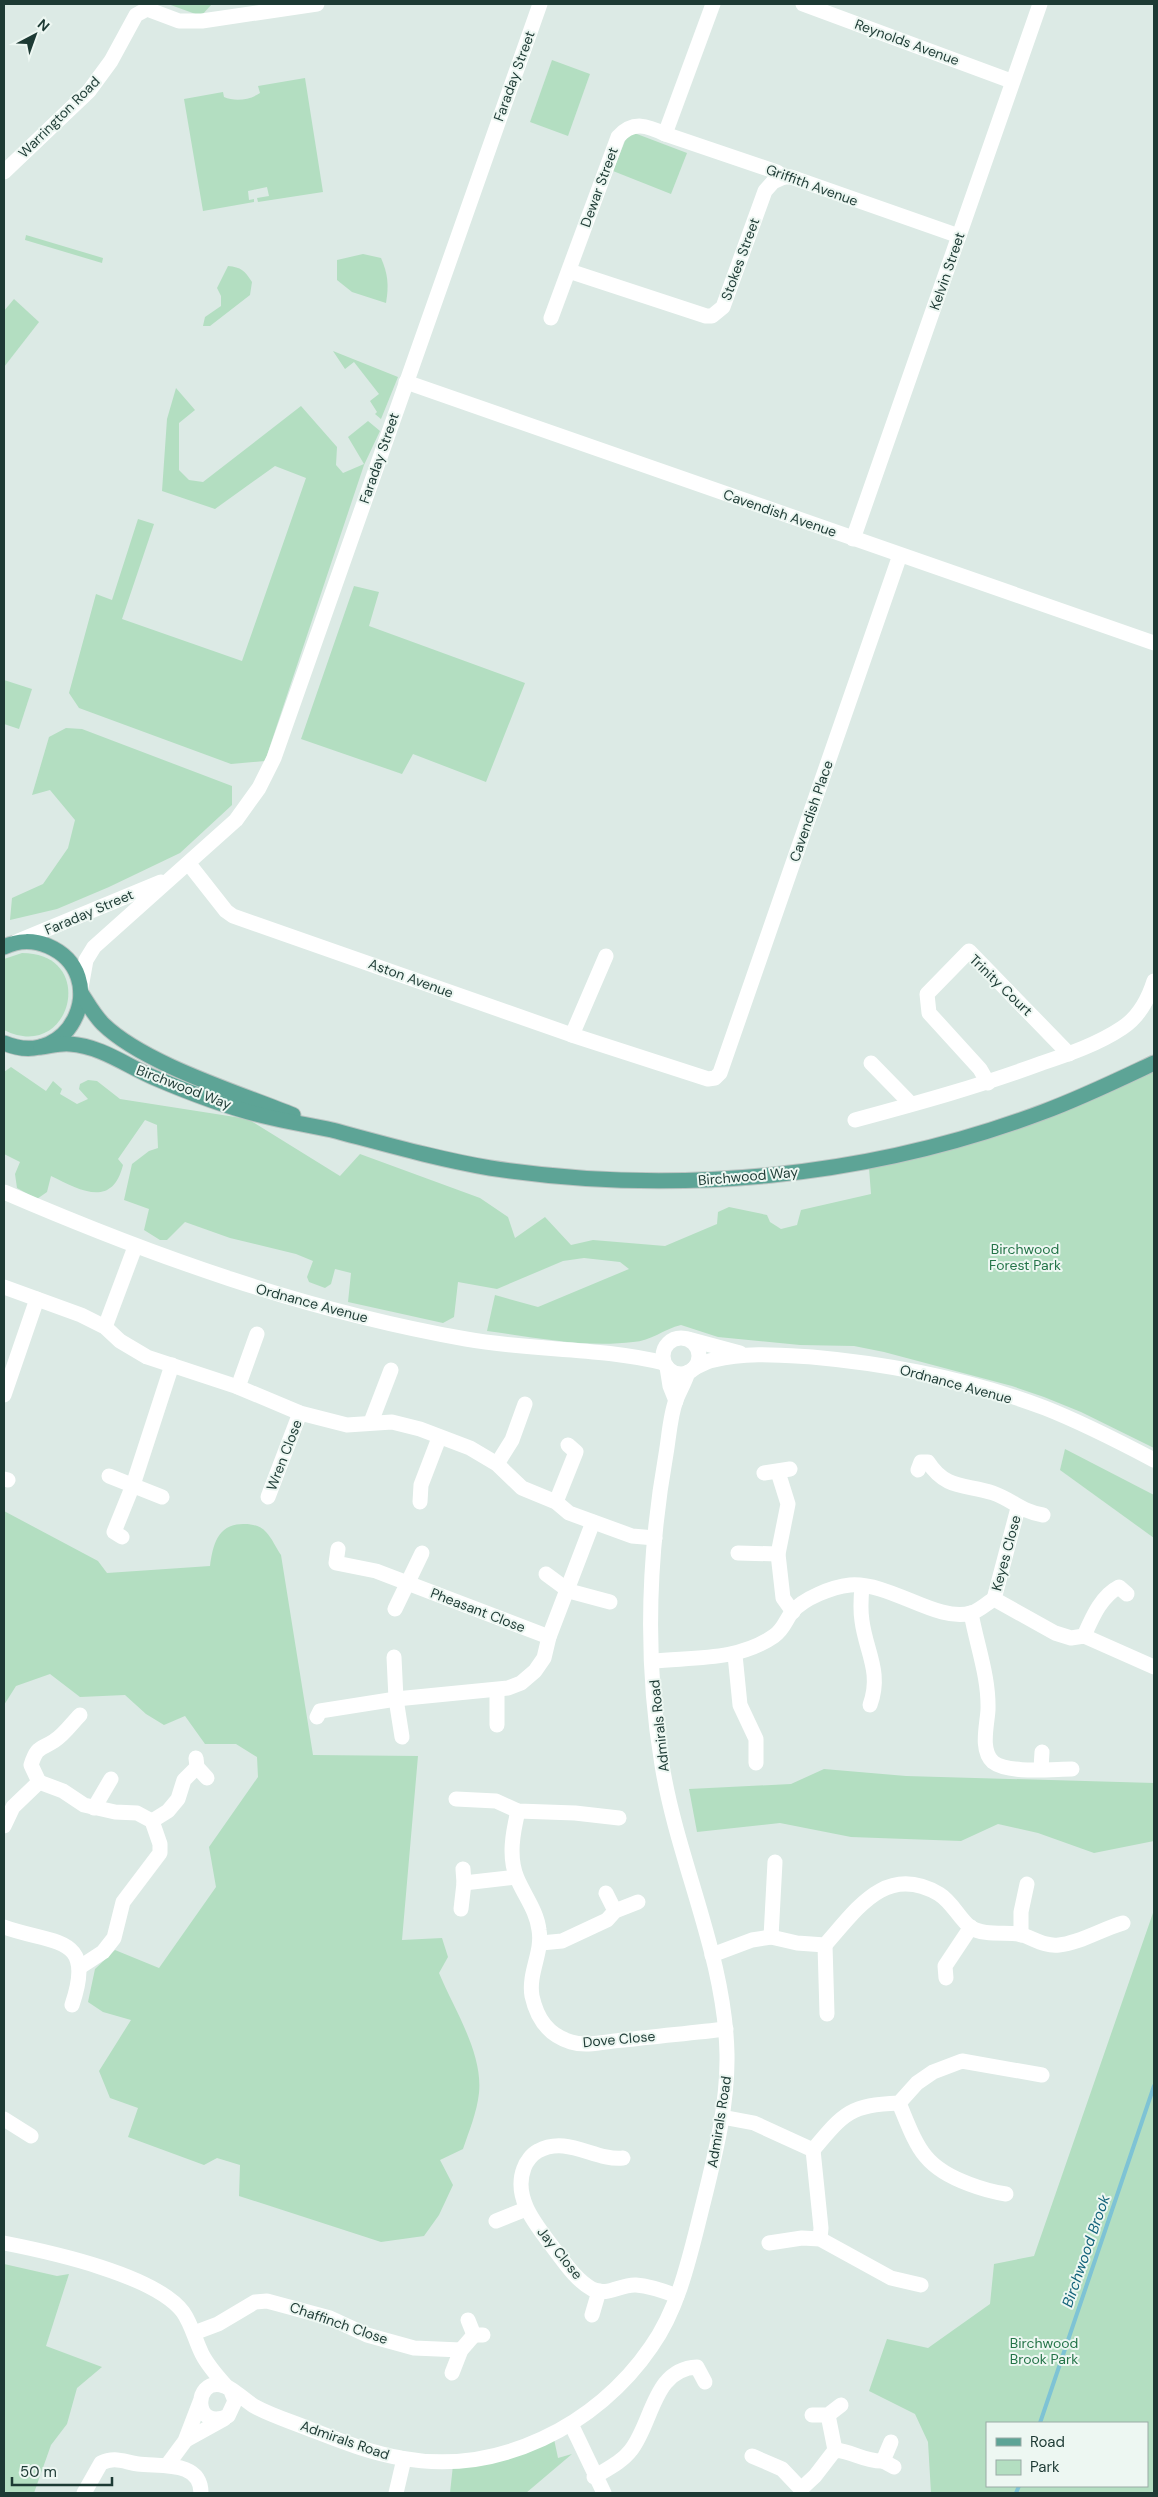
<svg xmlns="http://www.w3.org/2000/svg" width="1158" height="2497" font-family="'DM Sans',sans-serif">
<rect width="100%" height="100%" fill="#dceae5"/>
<g fill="#b3dec1" fill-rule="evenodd">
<path d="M168,4H212L201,16Z"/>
<path d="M552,60L590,74L568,136L530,122Z"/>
<path d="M305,78L323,192L258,202L257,198L269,196L267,187L248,191L249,200L254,199V202L203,211L184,99L223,92L224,97C235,102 250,100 260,93L258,86Z"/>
<path d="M629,131L687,153L671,194L613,171Z"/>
<path d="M26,235L103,258L102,263L25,240Z"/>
<path d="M363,254L381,258C388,274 389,285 386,303L352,292L337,280V260Z"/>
<path d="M228,266C241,267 245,271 252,282L250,295L210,326H203L205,317L221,306V296L217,288Z"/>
<path d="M14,299L39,322L4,367V311Z"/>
<path d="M333,351L398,377L381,419L375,414L377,412L370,401L379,394L354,362L345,369Z"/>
<path d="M176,388L195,410L179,423V470L189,480L203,482L301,406L337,447L336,465L343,473L364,464L348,437L368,421L380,431L364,465L265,761L231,764L79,708L69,693L96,594L112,600L138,519L154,524L122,619L242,661L306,478L275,466L215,509L162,491L167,419Z"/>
<path d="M354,586L379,592L369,626L525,683L486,782L413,754L402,774L301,739Z"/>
<path d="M4,680L32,689L19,729L4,724Z"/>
<path d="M66,728L82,729L232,786V805L180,853L109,887L57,909L10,920L12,898L43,884L68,848L75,820L50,790L32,795L49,737Z"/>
<path d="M22,953C99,953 71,1064 4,1030V959Z"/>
<path d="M11,1067L46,1091L53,1081L62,1089L60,1094L77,1104L88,1099L79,1089L80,1084L88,1080L97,1081L120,1099L248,1119L340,1176L360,1154L480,1198L508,1217L515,1238L545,1217L571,1245L593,1240L665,1246L717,1224L718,1212L729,1207L767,1215L770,1222L781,1229L797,1225L801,1210L871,1194L869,1168L1154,1071V1448L1081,1412L1044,1397L1012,1386L884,1352L854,1346L800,1345L718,1337L681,1325C664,1329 651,1341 633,1342C585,1348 534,1337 487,1331L495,1295L538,1307L629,1269L620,1262L584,1258L563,1261L497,1289L458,1282L454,1317L443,1323L348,1302L351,1273L335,1269L331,1284L325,1288L309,1282L307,1277L313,1261L296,1254L230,1238L185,1222L167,1240H160L144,1230L149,1209L124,1200L132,1164L149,1151L158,1148L157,1125L145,1120L118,1159L123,1165C112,1209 80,1190 51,1176L47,1192L37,1199L17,1188L15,1174L20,1162L4,1154V1072Z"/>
<path d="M1065,1449L1154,1495V1538L1060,1470Z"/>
<path d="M4,1511L98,1561L107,1573L210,1566C213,1544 218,1523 245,1524C252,1524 261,1526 266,1532C272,1538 276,1548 281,1555L313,1755L418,1756L402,1940L442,1938L448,1957L439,1973C454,2009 483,2053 479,2093C477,2112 469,2131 463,2149L440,2160L453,2185L439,2215L424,2236L381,2242L239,2196L240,2165L217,2158L204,2165L128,2137L138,2108L110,2098L99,2071L131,2020L103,2012L88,2002L95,1969L115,1950L159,1968L216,1887L209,1847L258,1777L257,1757L236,1744H205L185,1716L164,1725L146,1714L125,1695L80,1697L50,1674L16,1686L4,1705Z"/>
<path d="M824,1769L906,1776L1154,1783V1841L1094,1853L1038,1833L998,1824L961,1841L851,1837L780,1823L697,1832L689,1789L791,1784Z"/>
<path d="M1154,1910V2493H931L928,2442L915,2414L869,2391L887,2339L928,2348L990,2304L994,2264L1034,2256ZM987,2423H1147V2486H987Z"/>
<path d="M4,2264L57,2276L69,2274L46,2346L102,2367L77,2388L67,2424L51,2445L34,2493H4Z"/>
<path d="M554,2439L558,2458L572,2454L526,2493H450L453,2465Z"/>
</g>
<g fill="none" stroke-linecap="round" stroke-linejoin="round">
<g stroke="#7ec3d5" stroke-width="4">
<path d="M1040,2423L1154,2086"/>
<path d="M1016,2493L1019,2486"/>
</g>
<g stroke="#bbc4c2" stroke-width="17">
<g id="primary">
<path d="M4,947C18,940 34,940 48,946C113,974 72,1072 4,1043"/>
<path d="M81,993C88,1004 94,1015 103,1024C144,1064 239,1093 293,1115"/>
<path d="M41,1047C50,1046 60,1043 70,1044C101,1046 127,1066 155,1078C190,1093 227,1107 264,1116C287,1122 310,1125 332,1130C385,1144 437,1159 490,1168C675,1196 868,1178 1043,1112C1081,1098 1118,1080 1154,1063"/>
</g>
</g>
<g stroke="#fff" stroke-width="15">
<path d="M803,4L1011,81"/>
<path d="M665,134L777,172L784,177H791L959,236"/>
<path d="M4,172L89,91L111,61L136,15L147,9L179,21H202L317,4"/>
<path d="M569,271L706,316H712L723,307L765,191L773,182L784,177"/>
<path d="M551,318L618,137C633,120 648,126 665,134L713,4"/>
<path d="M406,382L1154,643"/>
<path d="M853,539L1040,4"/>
<path d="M189,864L226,911L233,916L572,1035L606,956"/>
<path d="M16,942L161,882"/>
<path d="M81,988L86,960L94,947L236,820L259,788L274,758L540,4"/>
<path d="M572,1035L708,1079L715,1078L720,1073L900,555"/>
<path d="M871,1063L911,1104"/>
<path d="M988,1083L980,1069L929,1013L927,994L969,951L1069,1054"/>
<path d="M855,1120C918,1103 980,1086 1042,1063C1069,1054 1098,1044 1122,1028C1139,1017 1148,1000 1154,981"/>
<path d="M4,1287L81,1315L105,1327L120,1341L147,1357L238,1387L300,1413L347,1425L392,1422L420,1429L470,1448L497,1464L522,1488L556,1502L569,1513L632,1536L655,1538"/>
<path d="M105,1327L135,1247"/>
<path d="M238,1387L257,1334"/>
<path d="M4,1395L37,1299"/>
<path d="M371,1422L391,1370"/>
<path d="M497,1464L512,1440L525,1404"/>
<path d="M918,1470L921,1462H928C946,1490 966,1484 993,1493C1013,1500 1022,1512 1043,1515"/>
<path d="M778,1472L788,1504L778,1554L783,1598L793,1612"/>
<path d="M764,1473L790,1469"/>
<path d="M109,1476L162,1497"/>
<path d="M4,1479L8,1480"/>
<path d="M268,1497L300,1413"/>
<path d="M420,1502L421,1485L439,1438"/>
<path d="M556,1502L576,1452L568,1445"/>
<path d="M122,1537L114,1532L133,1485L172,1365"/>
<path d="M338,1549L336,1563L376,1571L549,1637"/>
<path d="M738,1553L778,1554"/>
<path d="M546,1574L569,1591L610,1602"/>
<path d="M862,1586C861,1597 860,1609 862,1621C866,1652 882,1672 870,1705"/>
<path d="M994,1599L1018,1508"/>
<path d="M395,1609L422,1553"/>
<path d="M971,1613C977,1646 989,1677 988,1710C987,1726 980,1750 993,1762C1008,1774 1053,1769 1072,1769"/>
<path d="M1084,1636C1092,1618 1101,1596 1119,1587L1127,1594"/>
<path d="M735,1655L740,1705L756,1739V1763"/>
<path d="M394,1657L396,1699L402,1737"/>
<path d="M653,1661C694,1657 738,1661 774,1636C784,1629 785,1621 792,1612C804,1598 832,1587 850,1585C891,1582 937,1623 971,1613C979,1611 987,1603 994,1599L1055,1633L1071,1638L1084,1636L1154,1667"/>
<path d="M497,1690V1725"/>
<path d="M317,1717L320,1711L396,1699L508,1688L521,1683L535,1671L544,1658L549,1637L593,1522"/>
<path d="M196,1758L197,1767L207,1778"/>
<path d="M1041,1769L1042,1752"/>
<path d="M39,1782L63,1791L84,1805L115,1812L137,1813L152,1821L160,1844V1853L123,1902L114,1938L103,1952L80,1967"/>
<path d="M456,1799L496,1801L518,1811L575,1813L619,1818"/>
<path d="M94,1808L111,1779"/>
<path d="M518,1811C513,1832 508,1857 517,1878C524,1895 537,1911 539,1930C543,1952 528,1973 532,1996C537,2019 548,2035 571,2042C587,2047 607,2041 624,2040C658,2036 692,2033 726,2029"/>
<path d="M152,1821L168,1811L178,1799L184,1780L197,1767"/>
<path d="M4,1826L13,1807L39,1782L31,1765C37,1746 40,1750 54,1741C64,1735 72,1723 80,1715"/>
<path d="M464,1883L516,1877"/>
<path d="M606,1893L615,1911"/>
<path d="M461,1909L464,1883L463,1869"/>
<path d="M4,1927C54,1945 96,1934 72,2005"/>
<path d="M1021,1935V1912L1027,1884"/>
<path d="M771,1937L775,1862"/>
<path d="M541,1943L562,1941L607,1920L615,1911L638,1902"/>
<path d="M825,1945L827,2014"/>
<path d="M712,1955L752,1940L771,1937L797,1943L825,1945C857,1909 886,1863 939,1894C952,1902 959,1918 970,1927C983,1936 1005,1932 1019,1934C1032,1937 1044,1947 1059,1945C1080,1943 1102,1929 1123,1923"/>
<path d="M946,1978L945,1966L971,1927"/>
<path d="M899,2103C917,2146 922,2167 969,2184C982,2189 993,2192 1006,2194"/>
<path d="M722,2117L754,2123L813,2150C844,2113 850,2105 899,2103L917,2083L933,2072L962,2061L1042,2075"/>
<path d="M4,2119L31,2136"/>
<path d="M813,2150L821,2228L820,2239"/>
<path d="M623,2158C595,2161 567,2135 538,2151C532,2154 526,2162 524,2168C512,2199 538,2227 555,2250C565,2263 576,2280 592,2289C608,2297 620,2284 636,2285C650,2286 664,2291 677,2296"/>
<path d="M496,2221L526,2209"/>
<path d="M769,2243L802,2238L820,2239L891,2278L921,2285"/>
<path d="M592,2315L599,2291"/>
<path d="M468,2320L474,2335H483"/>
<path d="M194,2333L218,2324L255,2302L267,2301L330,2318L367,2335L414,2348L461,2350"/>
<path d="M452,2373L461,2350L474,2335"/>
<path d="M812,2415H828L841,2405"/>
<path d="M828,2415L835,2450"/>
<path d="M571,2424L604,2493"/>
<path d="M186,2440L224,2419"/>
<path d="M891,2442L883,2461L894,2467"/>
<path d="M752,2456L782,2469L801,2489"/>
<path d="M168,2464L185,2441L200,2402"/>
<path d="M594,2477C607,2469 622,2462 631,2450C653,2422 653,2369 697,2367L705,2382"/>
<path d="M84,2493L101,2463C115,2456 124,2462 138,2464C160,2467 201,2460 201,2493"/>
<path d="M396,2493L404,2459"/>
<path d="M802,2493L801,2489L815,2476L835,2450C852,2451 865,2462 883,2461"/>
</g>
<g stroke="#fff" stroke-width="15">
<path d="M4,1192C155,1257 303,1310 466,1339C532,1351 600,1347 664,1363"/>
<circle cx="681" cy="1356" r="18"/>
<path d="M688,1339L740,1353"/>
<path d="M667,1367L670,1386L676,1401"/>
<path d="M693,1369C699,1366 706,1361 714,1360C745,1352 779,1355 812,1357C890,1364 971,1380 1045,1408C1083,1423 1118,1441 1154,1460"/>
<path d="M4,2243C50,2252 155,2275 183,2312C192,2325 195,2340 202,2354C208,2366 218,2377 227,2387"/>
<path d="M231,2391L235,2401L228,2416C193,2432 193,2379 221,2385C232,2387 244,2400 254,2406C272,2416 293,2422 312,2430C341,2441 370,2453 401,2458C498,2476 597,2426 651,2347C678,2309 689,2260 700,2216C713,2163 728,2109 727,2054C725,1955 678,1863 662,1765C645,1663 648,1556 666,1454C669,1437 670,1416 676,1400C680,1390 685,1382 688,1372"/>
</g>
<use href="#primary" stroke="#5da496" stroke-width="15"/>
</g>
<g text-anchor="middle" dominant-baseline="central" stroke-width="4" stroke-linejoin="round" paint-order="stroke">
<g font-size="14" fill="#1d3a34" stroke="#edf7f2">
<text transform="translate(907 42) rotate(20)">Reynolds Avenue</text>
<text transform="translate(514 76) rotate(-70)">Faraday Street</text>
<text transform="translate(59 117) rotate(-45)">Warrington Road</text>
<text transform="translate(812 185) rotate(20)">Griffith Avenue</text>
<text transform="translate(599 187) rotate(-70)">Dewar Street</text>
<text transform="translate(740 259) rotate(-70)">Stokes Street</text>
<text transform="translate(947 271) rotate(-71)">Kelvin Street</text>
<text transform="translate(379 458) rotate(-71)">Faraday Street</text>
<text transform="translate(780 513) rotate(19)">Cavendish Avenue</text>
<text transform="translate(811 811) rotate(-71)">Cavendish Place</text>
<text transform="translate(89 912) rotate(-23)">Faraday Street</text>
<text transform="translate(411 978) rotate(20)">Aston Avenue</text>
<text transform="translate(1001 985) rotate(44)">Trinity Court</text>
<text transform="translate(184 1087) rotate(21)">Birchwood Way</text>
<text transform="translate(748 1176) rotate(-5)">Birchwood Way</text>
<text transform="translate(312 1303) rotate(15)">Ordnance Avenue</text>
<text transform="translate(956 1384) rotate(15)">Ordnance Avenue</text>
<text transform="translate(284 1455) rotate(-69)">Wren Close</text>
<text transform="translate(1006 1553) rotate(-75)">Keyes Close</text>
<text transform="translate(478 1610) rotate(21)">Pheasant Close</text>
<text transform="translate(659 1726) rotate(-96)">Admirals Road</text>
<text transform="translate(619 2039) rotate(-5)">Dove Close</text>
<text transform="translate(719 2122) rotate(-81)">Admirals Road</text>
<text transform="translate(560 2253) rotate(51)">Jay Close</text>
<text transform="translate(339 2323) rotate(19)">Chaffinch Close</text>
<text transform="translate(345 2440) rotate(19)">Admirals Road</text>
</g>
<g font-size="14" fill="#247448" stroke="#edf7f2">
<text x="1025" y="1249">Birchwood<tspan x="1025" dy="16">Forest Park</tspan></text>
<text x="1044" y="2343">Birchwood<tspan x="1044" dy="16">Brook Park</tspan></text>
</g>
<g font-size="15" font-style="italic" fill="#13637a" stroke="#edf7f2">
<text transform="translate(1086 2251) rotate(-71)">Birchwood Brook</text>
</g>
</g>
<rect width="1158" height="2497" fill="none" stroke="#1d3a34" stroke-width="10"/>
<rect x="986" y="2422" width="162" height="65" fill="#edf7f2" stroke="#9aaba6"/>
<rect x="996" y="2438" width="25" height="8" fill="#5da496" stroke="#9aaba6"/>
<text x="1030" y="2447" font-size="15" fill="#1d3a34">Road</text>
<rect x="996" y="2460" width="25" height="15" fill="#b3dec1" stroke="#9aaba6"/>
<text x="1030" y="2472" font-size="15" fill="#1d3a34">Park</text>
<g transform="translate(35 35) rotate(41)" stroke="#edf7f2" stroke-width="4" paint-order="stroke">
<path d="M0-4L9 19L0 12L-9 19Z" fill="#1d3a34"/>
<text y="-8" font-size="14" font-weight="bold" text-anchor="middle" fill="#1d3a34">N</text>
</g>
<path d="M12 2477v8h100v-8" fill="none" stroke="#1d3a34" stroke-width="2.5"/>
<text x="20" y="2477" font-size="15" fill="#1d3a34" stroke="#edf7f2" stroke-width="4" paint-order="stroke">50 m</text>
</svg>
